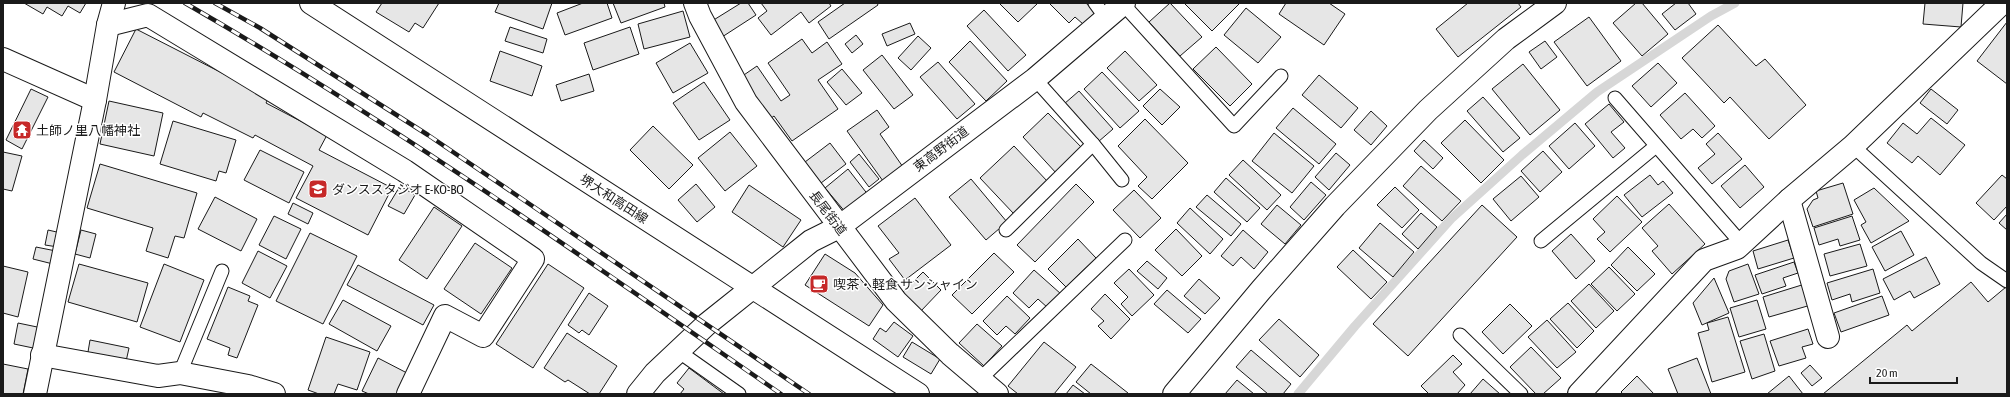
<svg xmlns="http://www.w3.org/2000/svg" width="2010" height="397" font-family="'Asap Condensed','Noto Sans JP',sans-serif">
<rect width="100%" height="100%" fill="#fff"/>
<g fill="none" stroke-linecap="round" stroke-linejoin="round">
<path stroke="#d7d7d7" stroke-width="9" d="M1298,394L1355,326L1451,219L1522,155L1597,92L1711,16L1735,3"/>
</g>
<g fill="#e6e6e6" stroke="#1a1a1a">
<path d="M24,3H86L80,13L68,6L62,16L47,7L43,14Z"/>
<path d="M382,3H439L423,28L415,23L409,32L376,12Z"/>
<path d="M499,3H552L543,29L495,12Z"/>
<path d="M583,3H607L612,18L565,35L557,13Z"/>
<path d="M613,3H664L665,7L621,23Z"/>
<path d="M741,3H748L756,15L722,37L712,21Z"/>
<path d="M761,3H829L831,6L809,23L801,12L771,35L758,18L767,11Z"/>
<path d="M845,3H877L878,5L829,39L818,22Z"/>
<path d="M999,3H1035L1037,4L1018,22Z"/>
<path d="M1049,3H1086L1095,13L1083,24L1075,17L1069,23Z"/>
<path d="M1170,3L1202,37L1180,56L1149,22Z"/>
<path d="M1184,3H1237L1239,4L1212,31Z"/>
<path d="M1286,3H1329L1345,14L1324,45L1279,14Z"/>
<path d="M1468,3H1518L1521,7L1458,57L1436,29Z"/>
<path d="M1636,3H1642L1668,34L1642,56L1613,23Z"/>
<path d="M1676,3H1688L1696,14L1675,30L1662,14Z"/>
<path d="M1925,3H1963L1961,27L1923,24Z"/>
<path d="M1246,8L1281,37L1258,63L1224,35Z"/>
<path d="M984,10L1026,55L1008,71L967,26Z"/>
<path d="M683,11L690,37L644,49L638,24Z"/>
<path d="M1589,17L1621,61L1587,86L1554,42Z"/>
<path d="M2007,22V84L1977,61Z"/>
<path d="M910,23L915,34L887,46L882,34Z"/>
<path d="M1718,25L1756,66L1765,59L1806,105L1769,139L1730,97L1724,103L1682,58Z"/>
<path d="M510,27L547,39L543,53L505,41Z"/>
<path d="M630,27L639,54L593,70L584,43Z"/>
<path d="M136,29L269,97L266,103L327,135L319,150L392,188L368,235L296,198L313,166L255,135L253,138L203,113L201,117L114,72Z"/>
<path d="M856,35L863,44L852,53L845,44Z"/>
<path d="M918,36L931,48L911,70L898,58Z"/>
<path d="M802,39L812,53L827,42L842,64L818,80L838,109L792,141L774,116L767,121L738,79L757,66L781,101L790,95L768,63Z"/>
<path d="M970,41L1007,81L986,101L949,62Z"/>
<path d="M1545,41L1557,57L1541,69L1529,52Z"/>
<path d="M690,43L708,73L673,93L656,63Z"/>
<path d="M1216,47L1252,84L1230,106L1193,69Z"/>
<path d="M500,51L542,66L532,96L490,81Z"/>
<path d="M1125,51L1157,85L1139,101L1107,68Z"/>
<path d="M882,55L913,95L894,109L863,70Z"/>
<path d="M938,62L975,104L957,119L920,77Z"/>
<path d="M1658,63L1677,83L1651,107L1632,86Z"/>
<path d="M1523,64L1560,110L1530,135L1492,89Z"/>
<path d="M842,69L862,93L846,105L827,82Z"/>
<path d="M1102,72L1139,111L1120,128L1084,89Z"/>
<path d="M589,74L594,91L561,101L556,85Z"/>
<path d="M1319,75L1358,108L1341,128L1302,95Z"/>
<path d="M704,82L730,120L699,140L673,103Z"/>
<path d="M31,89L48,97L22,149L6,140Z"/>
<path d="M1160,89L1180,107L1162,125L1143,106Z"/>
<path d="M1931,89L1958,110L1947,124L1920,103Z"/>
<path d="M1079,91L1113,129L1098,142L1064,104Z"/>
<path d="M1685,93L1715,126L1702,138L1693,129L1681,139L1660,115Z"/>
<path d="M1483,97L1520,138L1503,152L1467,111Z"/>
<path d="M109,101L163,113L154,156L100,144Z"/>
<path d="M1609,104L1624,122L1611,132L1625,148L1613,158L1585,124Z"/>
<path d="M1293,108L1336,144L1319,164L1276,128Z"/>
<path d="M877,110L889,127L880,134L903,167L883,181L847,131Z"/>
<path d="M1371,111L1387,126L1371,145L1354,130Z"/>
<path d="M1048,113L1083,149L1057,174L1023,137Z"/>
<path d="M1931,118L1965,145L1940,175L1918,156L1912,163L1887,143L1903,123L1917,134Z"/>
<path d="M1145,119L1188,163L1152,199L1138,186L1147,177L1118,146Z"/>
<path d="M1465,120L1504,160L1481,183L1441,143Z"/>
<path d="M173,121L236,140L226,173L219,171L216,181L160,164Z"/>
<path d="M1575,123L1595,146L1569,169L1549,146Z"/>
<path d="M653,126L693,165L669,189L630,150Z"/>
<path d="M730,132L757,166L725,191L698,158Z"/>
<path d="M1274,133L1314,166L1292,193L1252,161Z"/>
<path d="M1718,133L1742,159L1712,184L1698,168L1715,154L1706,144Z"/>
<path d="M1424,140L1443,158L1433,169L1414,151Z"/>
<path d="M830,143L846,164L821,183L805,162Z"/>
<path d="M1014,146L1048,182L1014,214L980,178Z"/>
<path d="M260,150L304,172L289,203L244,180Z"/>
<path d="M1543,151L1562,172L1540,192L1521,171Z"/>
<path d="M3,152L22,156L12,191L3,189Z"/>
<path d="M1336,153L1350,165L1329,190L1315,177Z"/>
<path d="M859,154L879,179L869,187L850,162Z"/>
<path d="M1243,160L1281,195L1267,210L1229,175Z"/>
<path d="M100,164L197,193L184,238L175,236L168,258L146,251L153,228L87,208Z"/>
<path d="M1745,165L1764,187L1740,208L1721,186Z"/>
<path d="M1421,166L1461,201L1442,221L1403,186Z"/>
<path d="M848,169L869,196L847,214L825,188Z"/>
<path d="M1650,175L1658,185L1663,181L1673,193L1642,217L1624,195Z"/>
<path d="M2002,175L2007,179V206L1994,220L1976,203Z"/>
<path d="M1521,176L1539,197L1511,221L1493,199Z"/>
<path d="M1226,178L1260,208L1247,222L1214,192Z"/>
<path d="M971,179L1007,222L986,240L949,197Z"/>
<path d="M1311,182L1326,195L1304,220L1290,207Z"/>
<path d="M1843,183L1853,214L1813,227L1807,209L1813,200L1818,198L1816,191Z"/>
<path d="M696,184L715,207L697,222L678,200Z"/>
<path d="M1076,184L1094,202L1035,262L1017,245Z"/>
<path d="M749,185L801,220L783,247L732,212Z"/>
<path d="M400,186L415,195L404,214L388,206Z"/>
<path d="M1395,187L1419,210L1402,228L1377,205Z"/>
<path d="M1874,188L1909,221L1871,243L1861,225L1866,222L1854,200Z"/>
<path d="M1134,190L1161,218L1140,238L1113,210Z"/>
<path d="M1207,195L1241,224L1231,236L1196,207Z"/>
<path d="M1617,196L1642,222L1610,252L1597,239L1605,232L1593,219Z"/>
<path d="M215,197L257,219L241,251L198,229Z"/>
<path d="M915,198L951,245L905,280L889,259L899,253L878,226Z"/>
<path d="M293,203L313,213L308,224L288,214Z"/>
<path d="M1669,204L1705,244L1672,274L1652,251L1658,246L1642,228Z"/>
<path d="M1277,205L1301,225L1285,244L1261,224Z"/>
<path d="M1482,205L1517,237L1408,356L1373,324Z"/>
<path d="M434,207L462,226L427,279L399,260Z"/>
<path d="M1190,208L1223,239L1210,254L1177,223Z"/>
<path d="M1421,213L1437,227L1418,249L1402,234Z"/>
<path d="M2007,214V230L1999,223Z"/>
<path d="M274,216L301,229L286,259L259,245Z"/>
<path d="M1852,216L1860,240L1840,246L1838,239L1819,245L1814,228Z"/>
<path d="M1380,223L1414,252L1393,277L1359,248Z"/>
<path d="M1176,229L1202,256L1182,276L1155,250Z"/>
<path d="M48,230L61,233L58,247L45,245Z"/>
<path d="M81,230L96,234L90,258L75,254Z"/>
<path d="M1243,230L1268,252L1254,269L1241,257L1233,266L1221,256Z"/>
<path d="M1901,231L1914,255L1885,271L1872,247Z"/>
<path d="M310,233L357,256L323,324L276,301Z"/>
<path d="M1571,234L1595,261L1576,279L1552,251Z"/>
<path d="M1078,239L1096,258L1066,287L1048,269Z"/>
<path d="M1788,240L1794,258L1758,269L1753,251Z"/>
<path d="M475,243L512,268L481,314L444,289Z"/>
<path d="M1860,244L1867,266L1830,276L1824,254Z"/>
<path d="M36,247L56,251L53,264L33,259Z"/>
<path d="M1628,247L1655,274L1637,291L1611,265Z"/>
<path d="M1353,250L1387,282L1371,299L1337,267Z"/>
<path d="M258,251L287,266L270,298L242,283Z"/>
<path d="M994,253L1014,272L972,314L952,295Z"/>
<path d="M825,254L855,273L883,305L869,326L805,285Z"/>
<path d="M1926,257L1940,284L1914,298L1910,291L1894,300L1883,279Z"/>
<path d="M1147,261L1167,278L1158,289L1137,271Z"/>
<path d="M1794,262L1798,273L1783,278L1786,286L1762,294L1755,275Z"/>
<path d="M79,264L148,283L137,322L68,302Z"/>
<path d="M164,264L204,280L180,342L140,327Z"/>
<path d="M548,264L584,288L533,368L496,344Z"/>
<path d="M1748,264L1759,294L1734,302L1726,279L1729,271Z"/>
<path d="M358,265L434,305L423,325L347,285Z"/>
<path d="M3,266L28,272L18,317L3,313Z"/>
<path d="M1609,267L1635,294L1617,311L1591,284Z"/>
<path d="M1129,269L1154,295L1132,316L1121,304L1128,297L1114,283Z"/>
<path d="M1873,269L1880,293L1852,302L1850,294L1832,300L1827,283Z"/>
<path d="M1034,270L1061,294L1048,308L1038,299L1029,308L1013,293Z"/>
<path d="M923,272L941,290L920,312L901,294Z"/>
<path d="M1714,278L1729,313L1702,325L1693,303Z"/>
<path d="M1199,279L1220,298L1205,314L1184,296Z"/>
<path d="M1971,282L1988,302L2006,287L2007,289V394H1823L1907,325L1912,331Z"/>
<path d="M1589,284L1614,311L1596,328L1571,301Z"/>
<path d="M1805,284L1811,305L1769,317L1763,297Z"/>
<path d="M228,287L250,296L248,301L258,305L237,358L228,355L230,348L207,339Z"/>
<path d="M1167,290L1201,319L1188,333L1154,304Z"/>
<path d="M589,293L608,306L589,335L582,330L579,333L568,325Z"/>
<path d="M1105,294L1130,319L1111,339L1098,326L1104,321L1091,309Z"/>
<path d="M1007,296L1030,318L1015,334L1006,326L997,335L983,321Z"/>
<path d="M1882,296L1889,315L1841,332L1834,313Z"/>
<path d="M343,300L391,326L377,351L329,324Z"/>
<path d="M1757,300L1766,329L1739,337L1730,308Z"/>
<path d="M1568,303L1594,331L1577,348L1550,319Z"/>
<path d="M1510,304L1532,326L1503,354L1482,332Z"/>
<path d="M1728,317L1745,372L1712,382L1698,333L1709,330L1707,323Z"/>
<path d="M1279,319L1319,355L1300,377L1259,340Z"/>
<path d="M1547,320L1576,352L1557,368L1528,337Z"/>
<path d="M894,322L913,336L898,357L873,339L880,328L886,332Z"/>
<path d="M18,323L42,328L38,349L14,344Z"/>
<path d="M977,324L1002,346L984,366L959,343Z"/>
<path d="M1808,329L1813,344L1802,347L1806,358L1779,366L1770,341Z"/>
<path d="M567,333L617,366L599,394H590L568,380L565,382L544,368Z"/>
<path d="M1764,334L1775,371L1752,379L1740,341Z"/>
<path d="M326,337L370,352L357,390L338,384L334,394H319L308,390Z"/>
<path d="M90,340L129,348L125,366L87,358Z"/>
<path d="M912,342L940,359L931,374L903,357Z"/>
<path d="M1044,342L1076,367L1054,394H1018L1008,386Z"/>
<path d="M1531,347L1561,378L1543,394H1536L1510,367Z"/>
<path d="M1251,350L1291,384L1283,394H1268L1236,367Z"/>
<path d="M1453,355L1462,364L1453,372L1465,385L1457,394H1429L1421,386Z"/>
<path d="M378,358L407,373L397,394H369L362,391Z"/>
<path d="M1697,358L1711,394H1678L1668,369Z"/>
<path d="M3,364L28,369L23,394H3Z"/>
<path d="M1091,364L1128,393L1127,394H1091L1076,382Z"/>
<path d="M1810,365L1822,378L1812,386L1801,373Z"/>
<path d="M689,368L724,394H680L684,389L677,383Z"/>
<path d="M1637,376L1654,394H1623L1621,392Z"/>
<path d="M1789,376L1803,394H1767Z"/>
<path d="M1483,379L1500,394H1470Z"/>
<path d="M1237,380L1254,394H1225Z"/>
<path d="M1073,385L1085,394H1066Z"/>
</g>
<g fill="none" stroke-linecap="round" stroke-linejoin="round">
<g stroke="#1a1a1a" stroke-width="15">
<g id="lane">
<path d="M1095,3L1106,18"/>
<path d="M1123,4L1234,126L1281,76"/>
<path d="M1035,79L1093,144L1122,180"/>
<path d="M1615,98L1742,244"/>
<path d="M1853,146L1981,263L2007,281"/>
<path d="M1006,230L1093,144"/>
<path d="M1541,241L1656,146"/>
<path d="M1460,335L1521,394"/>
<path d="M678,351L739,394"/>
<path d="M180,373L222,271"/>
<path d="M980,379L1125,240"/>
</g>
</g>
<g stroke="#1a1a1a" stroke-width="24">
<g id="street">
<path d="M695,3L700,16L746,102L896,301L950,354L997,394"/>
<path d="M108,25L148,15L405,171L533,259L483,336L445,316L408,394"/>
<path d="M3,59L95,100"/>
<path d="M1789,200L1828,337"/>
<path d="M42,355L158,376L180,373L248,386L274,394"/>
<path d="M35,394L95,100L108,25L114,3"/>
<path d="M638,394L655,373L707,324L811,241L839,227L1035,79L1124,3"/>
<path d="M1579,394L1704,260L1737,248L1789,200L1853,146L2002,3"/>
</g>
</g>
<g stroke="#1a1a1a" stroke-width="24">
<path id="secondary" d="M1174,394L1261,290L1335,206L1428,110L1506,39L1555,3"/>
</g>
<g stroke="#1a1a1a" stroke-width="24">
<path id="primary" d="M311,3L918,394"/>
</g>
<use href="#lane" stroke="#fff" stroke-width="13"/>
<use href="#street" stroke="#fff" stroke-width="22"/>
<use href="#secondary" stroke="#fff" stroke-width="22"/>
<use href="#primary" stroke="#fff" stroke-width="22"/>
<g stroke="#1a1a1a" stroke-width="4.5">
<g id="rail">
<path d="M185,3C390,121 587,260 781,394"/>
<path d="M215,3L260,28L428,135L809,394"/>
</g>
</g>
<use href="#rail" stroke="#fff" stroke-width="3" stroke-dasharray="9" stroke-linecap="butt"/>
</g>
<defs>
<g id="temple-square" transform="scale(1)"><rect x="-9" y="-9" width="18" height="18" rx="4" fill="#c62828" stroke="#fff"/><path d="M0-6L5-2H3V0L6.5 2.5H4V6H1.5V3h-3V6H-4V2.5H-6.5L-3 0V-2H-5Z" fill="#fff"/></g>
<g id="school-square" transform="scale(1)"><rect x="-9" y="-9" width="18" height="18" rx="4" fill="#c62828" stroke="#fff"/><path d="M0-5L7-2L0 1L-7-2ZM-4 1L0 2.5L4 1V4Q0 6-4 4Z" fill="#fff"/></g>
<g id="cafe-square" transform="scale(1)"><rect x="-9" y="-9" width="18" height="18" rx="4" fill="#c62828" stroke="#fff"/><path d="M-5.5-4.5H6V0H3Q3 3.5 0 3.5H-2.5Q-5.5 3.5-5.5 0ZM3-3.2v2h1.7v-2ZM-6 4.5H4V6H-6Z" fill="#fff"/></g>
</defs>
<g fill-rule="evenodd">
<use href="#temple-square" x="22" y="130"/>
<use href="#school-square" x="318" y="189"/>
<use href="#cafe-square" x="819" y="284"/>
</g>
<g text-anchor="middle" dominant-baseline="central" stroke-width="3" stroke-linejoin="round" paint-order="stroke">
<g font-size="13" fill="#1a1a1a" stroke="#fff" text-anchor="start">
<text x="36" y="130">土師ノ里八幡神社</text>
<text x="332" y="189">ダンススタジオ E-KO-BO</text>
<text x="833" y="284">喫茶・軽食 サンシャイン</text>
</g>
<g font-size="13" fill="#1a1a1a" stroke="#fff">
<text transform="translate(941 149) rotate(-37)">東高野街道</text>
<text transform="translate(614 199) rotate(33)">堺大和高田線</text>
<text transform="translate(828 213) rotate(53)">長尾街道</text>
</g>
</g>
<rect width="2010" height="397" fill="none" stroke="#1a1a1a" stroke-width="8"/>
<path d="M1870 377v6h87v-6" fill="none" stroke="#1a1a1a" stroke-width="2"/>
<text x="1876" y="377" font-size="12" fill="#1a1a1a" stroke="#ffffff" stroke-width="3" paint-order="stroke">20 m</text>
</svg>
